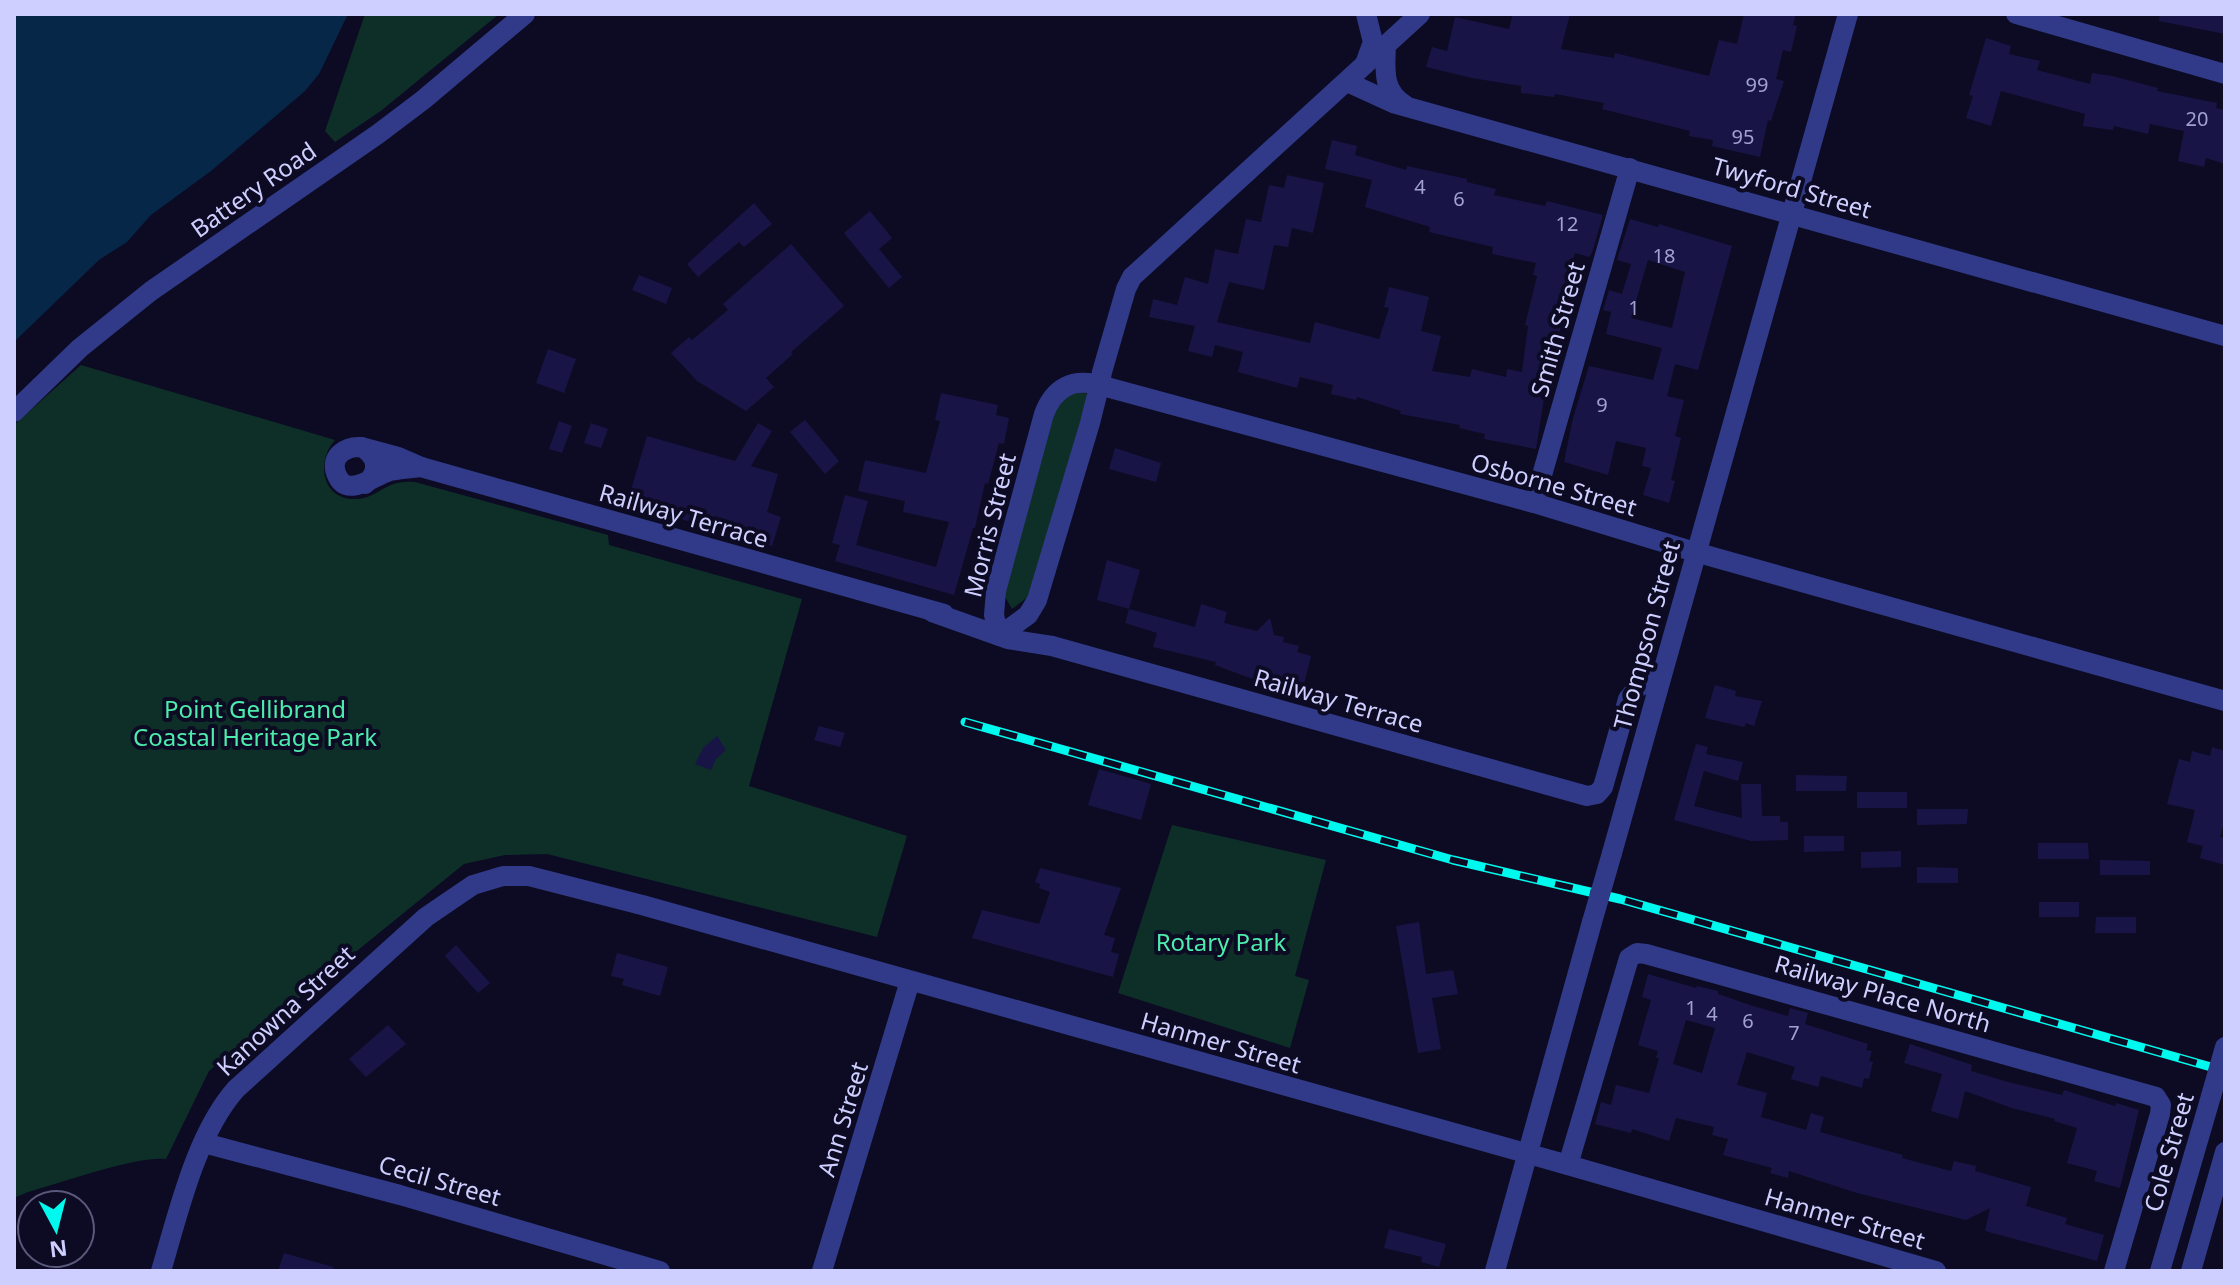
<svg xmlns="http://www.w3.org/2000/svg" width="2239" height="1285" font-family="'Noto Sans',sans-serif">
<rect width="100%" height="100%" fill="#0c0b23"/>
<g fill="#0e2e28">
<path d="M365,14H499L382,110L335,142L325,131Z"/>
<path d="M81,365L335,440C316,461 321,500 356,499C379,498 385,479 415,482L608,535L609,545L802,599L749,786L907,836L877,937L547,854L505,855L464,864L209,1071L166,1159C135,1156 61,1183 28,1192L14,1198V425Z"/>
<path d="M1085,392L1088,396L1029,596L1012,609L1004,595L1048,422L1067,395Z"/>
<path d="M1172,825L1326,860L1295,976L1309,980L1290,1048L1118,993Z"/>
</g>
<path fill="#062748" d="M14,14H348L319,74L305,91L211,171L151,215L127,242L99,260L14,342Z"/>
<g fill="#181546" fill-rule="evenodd">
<path d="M1513,14H1570L1561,49L1614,58L1615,53L1709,76L1719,40L1737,44L1744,14H1796L1793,25L1797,26L1791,52L1783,50L1776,79L1784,81L1771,121L1768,120L1760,157L1712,146L1713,140L1689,136L1690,131L1602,109L1604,103L1555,94L1554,97L1521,93V86L1472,78L1426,67L1432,47L1447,51L1455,17L1509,29Z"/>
<path d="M2160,14H2225V34L2159,21Z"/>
<path d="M1986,38L2011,46L2009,54L2040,61L2037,70L2090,84L2092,73L2112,76L2158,88L2157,91L2217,103L2216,108L2225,110V164L2206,158L2204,167L2178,161L2184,131L2150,124L2148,134L2114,126L2113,130L2083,126L2085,114L2001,91L1991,126L1966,118L1973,96L1969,95Z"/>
<path d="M1332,140L1357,146L1355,155L1406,170L1407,166L1467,179V182L1496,189L1494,195L1545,206L1547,201L1603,215L1592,253L1589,257L1575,253L1565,290L1570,291L1559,334H1562L1558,361L1550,360L1536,449L1484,439L1485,434L1459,428L1460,425L1400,414L1401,411L1357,397L1356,400L1331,394L1333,385L1300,377L1297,388L1238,372L1243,352L1215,345L1212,357L1188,351L1195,326L1149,317L1153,299L1177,305L1185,277L1208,284L1215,249L1238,254L1246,219L1261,222L1269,185L1284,188L1287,175L1324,183L1313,233L1292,228L1288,247L1274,245L1264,290L1229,282L1217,322L1310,343L1315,322L1379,339L1389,308L1384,307L1389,287L1429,297L1421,331L1441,336L1432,371L1470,377L1472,369L1506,377L1507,369L1522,372L1528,326L1525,325L1537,276L1533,275L1536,263L1492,254L1493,247L1429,232L1430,227L1365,207L1372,180L1325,169Z"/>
<path d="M754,203L772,224L744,247L739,242L698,277L687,264Z"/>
<path d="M870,211L892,238L879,249L902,277L889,288L844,233Z"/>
<path d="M1630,219L1658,227L1659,224L1732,246L1698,370L1675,364L1667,396L1684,400L1675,436L1681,438L1671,480L1675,481L1669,503L1643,495L1651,468L1642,466L1646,448L1616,441L1608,475L1564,462L1573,418L1589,366L1653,380L1662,348L1606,334L1611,312L1603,310L1609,290L1622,294L1631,264L1617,260ZM1648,260L1685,272L1672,328L1631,318Z"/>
<path d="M791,244L844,306L791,352L793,354L766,378L774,387L746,411L697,381L671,353L689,337L692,340L728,310L723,304Z"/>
<path d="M639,275L672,288L666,304L632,290Z"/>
<path d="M548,349L576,359L564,393L536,383Z"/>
<path d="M941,393L998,405L996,415L1009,418L1004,444L999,443L988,484L985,483L975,528H973L954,595L835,561L840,545L832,543L845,495L868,501L856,545L936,567L949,522L903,512L905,501L858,491L865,460L926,473L940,421L935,420Z"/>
<path d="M805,420L839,461L825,474L790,432Z"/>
<path d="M559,421L572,426L562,453L549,449Z"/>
<path d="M591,423L608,429L601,448L584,443Z"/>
<path d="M758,423L772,431L751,466L778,474L767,512L781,517L772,546L627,503L647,436L735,461Z"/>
<path d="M1115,448L1161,463L1156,482L1109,469Z"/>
<path d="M1107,560L1140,570L1129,609L1097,600Z"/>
<path d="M1201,604L1227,612L1224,623L1257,631L1270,618L1274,635L1284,637L1283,642L1299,646L1297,652L1311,656L1303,688L1272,679L1271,683L1247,677L1215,665L1216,662L1153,647L1157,633L1125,623L1129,609L1195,627Z"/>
<path d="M1715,685L1736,691L1735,696L1762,701L1754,726L1746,723L1744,727L1705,718Z"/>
<path d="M819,726L845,733L840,747L814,740Z"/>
<path d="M717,736L726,750L716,759L711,770L695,764L703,748Z"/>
<path d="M1696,744L1708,747L1706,754L1743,762L1738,781L1704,771L1694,806L1742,818L1741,784H1761L1762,816H1780V822H1788V840L1751,841L1674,820Z"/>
<path d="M2212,747L2225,751V818L2220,837L2225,838V865L2200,858L2203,846L2187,842L2195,810L2167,804L2179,759L2190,762L2192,751L2210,756Z"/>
<path d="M1099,769L1151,784L1141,820L1088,805Z"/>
<path d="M1796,775L1847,776L1846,791H1796Z"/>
<rect x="1857" y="792" width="50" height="16"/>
<path d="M1917,809H1968L1967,824L1917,825Z"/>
<path d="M1804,836H1844V851L1804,852Z"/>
<path d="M2038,843H2088L2089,859H2038Z"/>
<path d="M1901,851V867L1861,868V852Z"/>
<path d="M2100,860L2150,861V875H2100Z"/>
<path d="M1917,867L1958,868V883H1917Z"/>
<path d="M1040,868L1121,888L1104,935L1115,938L1111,952L1119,954L1113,977L972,938L982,910L1039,924L1050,892L1039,888L1040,884L1035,882Z"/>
<rect x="2039" y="902" width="40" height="15"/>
<path d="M2096,917H2136V933H2095Z"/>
<path d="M1419,922L1426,974L1453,970L1458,994L1432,998L1441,1049L1418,1053L1396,926Z"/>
<path d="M456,945L490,983L478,993L445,956Z"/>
<path d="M617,953L668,967L660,996L622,985L624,979L611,976Z"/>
<path d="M1648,974L1696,988L1697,986L1718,991V994L1753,1006L1788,1016L1790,1008L1808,1013L1805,1024L1868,1044L1866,1050L1872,1051L1869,1061L1873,1062L1869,1079L1864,1078L1862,1088L1821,1076L1818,1087L1791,1079L1795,1067L1747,1052L1737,1085L1767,1093L1761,1117L1806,1130L1811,1113L1824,1117L1820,1132L1903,1155L1902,1158L1951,1171L1954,1161L1976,1166L1975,1171L2031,1187L2026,1206L2067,1218L2065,1224L2104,1235L2097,1261L1985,1231L1990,1208L1966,1220L1857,1193L1789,1171L1788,1178L1770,1173L1772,1168L1723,1155L1728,1139L1712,1135L1714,1127L1676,1118L1669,1141L1632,1129L1631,1133L1595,1124L1601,1102L1611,1105L1616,1085L1649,1093L1659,1058H1656L1658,1051L1638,1045L1651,1000L1642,997ZM1686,1020L1715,1028L1702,1073L1673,1064Z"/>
<path d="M388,1025L406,1044L366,1077L349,1059Z"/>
<path d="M1910,1044L1972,1065L1971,1071L2008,1082L2062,1095L2064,1090L2115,1106L2116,1103L2139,1110L2120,1188L2094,1181L2097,1171L2067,1163L2077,1128L2054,1121L2055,1119L2012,1108L1965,1091L1958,1119L1931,1111L1942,1074L1904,1063Z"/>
<path d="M1389,1229L1446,1244L1439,1267L1421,1262L1422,1257L1384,1248Z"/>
<path d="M284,1253L333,1267V1271H278Z"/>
</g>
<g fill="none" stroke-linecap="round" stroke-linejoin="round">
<g stroke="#313a88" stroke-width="20">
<path d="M1420,14L1132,277L1126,289L1102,372C1099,389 1094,406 1090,423L1037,600L1028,615L999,636L994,615L996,591L1044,414C1054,388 1072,378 1099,385L1534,503L1695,552L2225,701"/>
<path d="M2016,14L2225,74"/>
<path d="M1386,45C1385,70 1382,91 1405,105"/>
<path d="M1365,64L1373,42L1366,14"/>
<path d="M1347,82L1393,103L2225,336"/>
<path d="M14,412L80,348L151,291L378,134L423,100L525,14"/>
<path d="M361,447L398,457L421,467L944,614"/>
<path d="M365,484C380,472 378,456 361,447C346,446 330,456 336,473C346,501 374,475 390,471C400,469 411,468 421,467"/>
<path d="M1534,503L1630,168"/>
<path d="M932,612L1008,639L1052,646L1587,796L1597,794L1603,787L1628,699L1637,688L1660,676"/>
<path d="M1612,853L1848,14"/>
<path d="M204,1143L400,1195L660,1271"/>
<path d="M1568,1165L1629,958L1637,953L1646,954L2156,1097L2161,1105L2160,1114L2114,1271"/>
<path d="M161,1271C178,1214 196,1134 236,1089L426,917L473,885L503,876H529L642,905L1568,1165L1936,1271"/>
<path d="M822,1271L910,981"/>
<path d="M1495,1271L1592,922"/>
<path d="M2160,1271L2211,1096"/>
<path d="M2191,1271L2225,1152"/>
</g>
<g stroke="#00f9ee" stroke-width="9">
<path id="rail" d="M965,722L1453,860L1620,899L2225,1071"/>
</g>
<use href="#rail" stroke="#0c0b23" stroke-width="6" stroke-dasharray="18" stroke-linecap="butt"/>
<g stroke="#313a88" stroke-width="20">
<path d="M1592,922L1612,853"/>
<path d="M2211,1096L2225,1047"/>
</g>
</g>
<g text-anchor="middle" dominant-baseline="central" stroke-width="8" stroke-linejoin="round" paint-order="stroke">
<g font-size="20" fill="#a0a0d1">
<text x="1757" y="84">99</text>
<text x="2197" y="118">20</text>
<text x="1743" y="136">95</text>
<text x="1420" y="186">4</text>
<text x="1459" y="198">6</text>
<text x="1567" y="223">12</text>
<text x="1664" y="255">18</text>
<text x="1634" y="307">1</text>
<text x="1602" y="404">9</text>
<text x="1691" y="1007">1</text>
<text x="1712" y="1013">4</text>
<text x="1748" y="1020">6</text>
<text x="1794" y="1032">7</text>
</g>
<g font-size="24" fill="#cecfff" stroke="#0c0b23">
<text transform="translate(1792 187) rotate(16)">Twyford Street</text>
<text transform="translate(253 189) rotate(-35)">Battery Road</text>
<text transform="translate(1557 329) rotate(-74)">Smith Street</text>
<text transform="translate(1554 484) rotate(16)">Osborne Street</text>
<text transform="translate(684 515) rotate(16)">Railway Terrace</text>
<text transform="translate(989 525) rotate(-76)">Morris Street</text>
<text transform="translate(1646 635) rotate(-75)">Thompson Street</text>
<text transform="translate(1339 700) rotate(16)">Railway Terrace</text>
<text transform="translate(1883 993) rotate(16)">Railway Place North</text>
<text transform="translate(285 1010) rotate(-43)">Kanowna Street</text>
<text transform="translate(1221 1042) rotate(16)">Hanmer Street</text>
<text transform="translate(842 1119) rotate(-73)">Ann Street</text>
<text transform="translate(2168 1152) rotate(-74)">Cole Street</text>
<text transform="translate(440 1180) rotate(16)">Cecil Street</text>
<text transform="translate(1845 1218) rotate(16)">Hanmer Street</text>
</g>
<g font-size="24" fill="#4decad" stroke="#0c0b23">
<text x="255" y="708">Point Gellibrand<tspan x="255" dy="28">Coastal Heritage Park</tspan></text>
<text x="1221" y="941">Rotary Park</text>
</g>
</g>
<rect width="2239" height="1285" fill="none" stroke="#cecfff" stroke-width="32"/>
<g transform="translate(56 1229) rotate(173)"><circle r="38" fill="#0c0b23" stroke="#5a597b" stroke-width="2"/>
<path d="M0-6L14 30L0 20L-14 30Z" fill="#00f9ee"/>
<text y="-12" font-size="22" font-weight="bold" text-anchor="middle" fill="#cecfff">N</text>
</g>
</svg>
